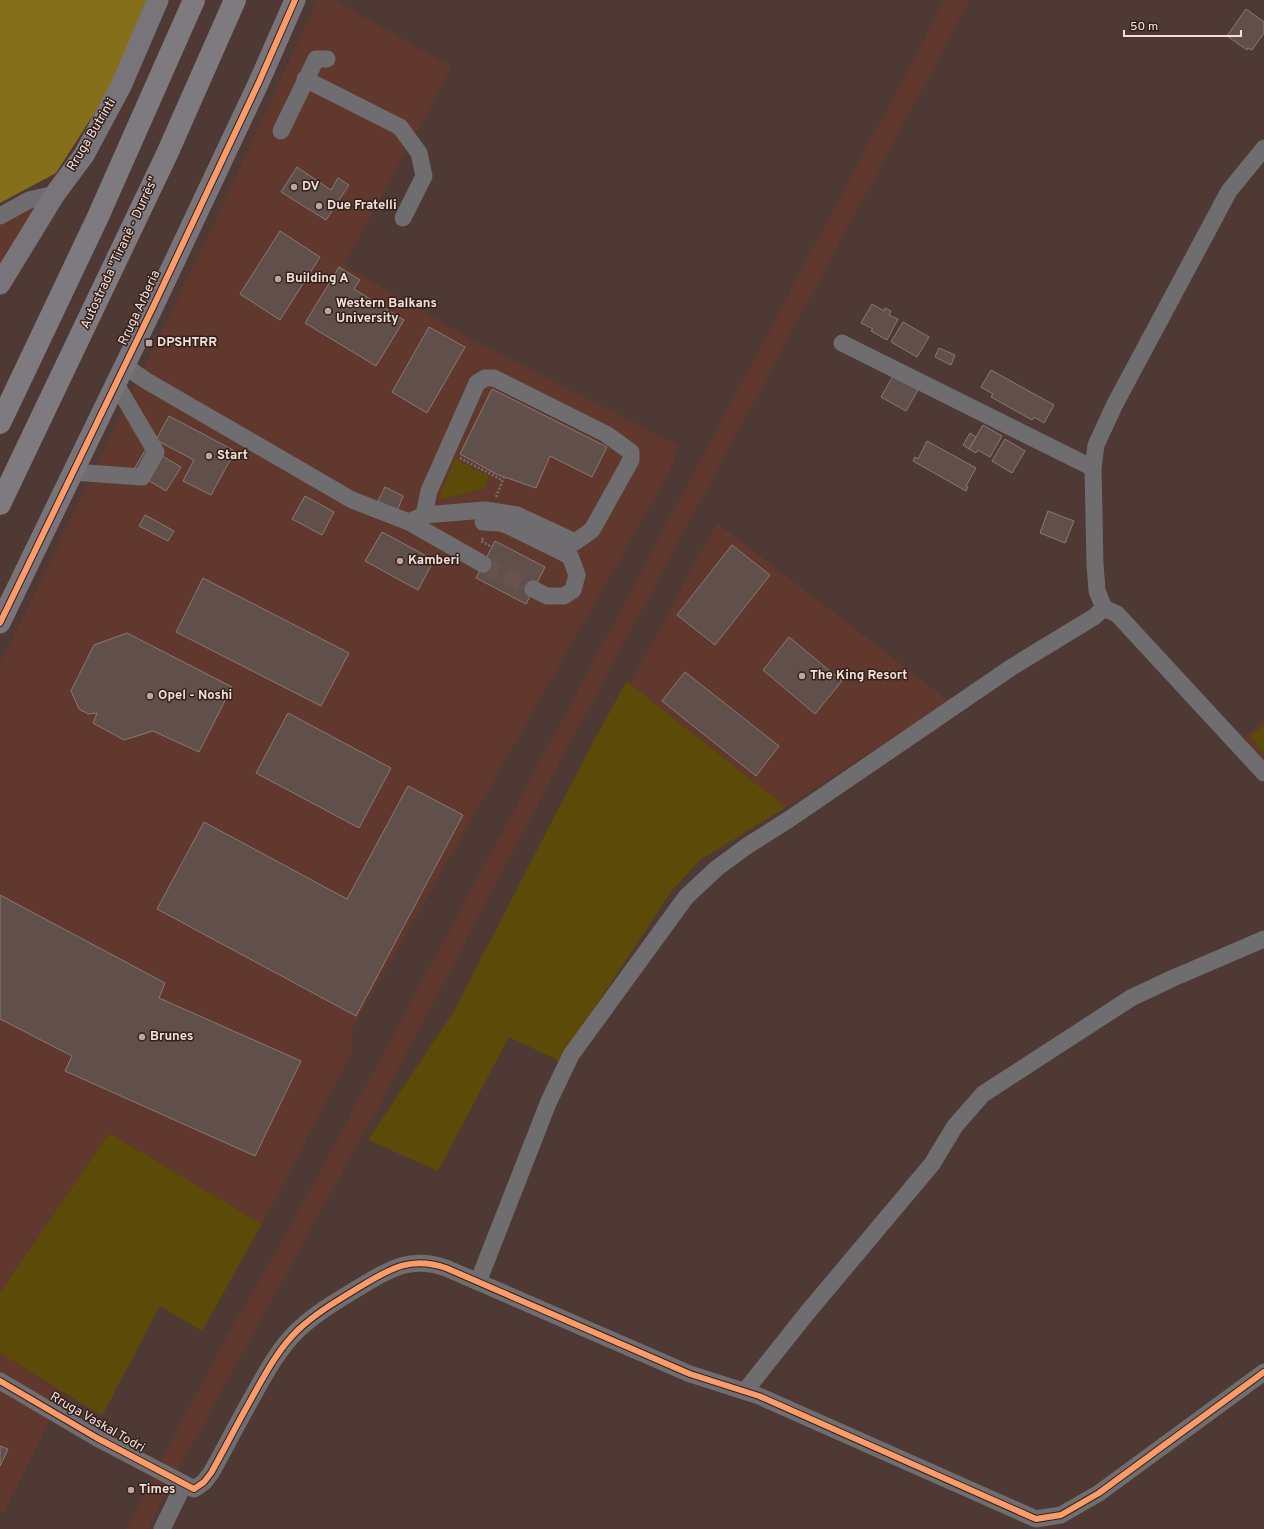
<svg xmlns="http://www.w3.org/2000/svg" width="1264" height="1529" font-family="Overpass,sans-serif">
<rect width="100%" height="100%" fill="#4e3934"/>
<g fill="#61382e">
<path d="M317,0H335L452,67L344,265L472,340L678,445L670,471L352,1029V1053L262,1224L109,1133L0,1293V665L227,196Z"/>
<path d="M945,0H970L556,769L389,1087L179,1468L148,1529H126L222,1345L293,1222L595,659Z"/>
<path d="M55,194L0,284V216Z"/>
<path d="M717,523L949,701L786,807L630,684Z"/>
<path d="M1264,720V764L1242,740Z"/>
<path d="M0,1353L63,1393L4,1512H0Z"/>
</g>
<g fill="#5b4a08">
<path d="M455,459L489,476L484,489L438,500Z"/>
<path d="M626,682L630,684L786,807L699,861L671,892L559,1062V1061L509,1037L438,1171L368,1140L454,1011L583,761Z"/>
<path d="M1264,725V754L1250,736Z"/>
<path d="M109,1133L262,1224L202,1331L160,1306L102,1416L0,1353V1293Z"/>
</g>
<path fill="#866f1b" d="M0,0H147L108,92L56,173L0,203Z"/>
<g fill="#604f4b" stroke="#8a7874">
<path d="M1246,9L1264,22V33L1252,50L1248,48L1247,50L1227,36Z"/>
<path d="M297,167L331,190L338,178L349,185L326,220L281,192Z"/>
<path d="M280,231L320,257L280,320L240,294Z"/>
<path d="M339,267L360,280L354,289L404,320L376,366L305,323Z"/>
<path d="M872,304L884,311L885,308L891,311L889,315L898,319L887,340L871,331L873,329L861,323Z"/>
<path d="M903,322L929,337L917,357L891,342Z"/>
<path d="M429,327L465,347L427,413L392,392Z"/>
<path d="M939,348L955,355L951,365L935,357Z"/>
<path d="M991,370L1054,405L1044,423L1034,417L1032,420L991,397L993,394L981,387Z"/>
<path d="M893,376L918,390L906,411L881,397Z"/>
<path d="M492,389L607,447L592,477L550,456L536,488L496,474L460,454Z"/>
<path d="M169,416L235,451L211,495L183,481L194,460L156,440Z"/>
<path d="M983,425L1002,436L990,457L978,450L976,453L969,449Z"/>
<path d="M970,433L976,437L969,449L963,445Z"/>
<path d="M1005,439L1025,451L1012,473L992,461Z"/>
<path d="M927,441L976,468L966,486L968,487L966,491L913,461L915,457L918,459Z"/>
<path d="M147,447L181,467L166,491L133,471Z"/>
<path d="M385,487L403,496L397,511L378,501Z"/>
<path d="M305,496L334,512L322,535L292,519Z"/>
<path d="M1048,511L1074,521L1065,543L1040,533Z"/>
<path d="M145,515L174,531L168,541L139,526Z"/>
<path d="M382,532L434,560L418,590L365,561Z"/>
<path d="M495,541L545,567L526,604L476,578Z"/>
<path d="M732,545L770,575L715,645L677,615Z"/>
<path d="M203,578L349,653L321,706L176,632Z"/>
<path d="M127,633L232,687L199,752L153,731L124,740L93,723L97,713L88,714L79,709L71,691L94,645Z"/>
<path d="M789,637L842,681L815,714L763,670Z"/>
<path d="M685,672L779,746L756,776L662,701Z"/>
<path d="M288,713L391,768L359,828L256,773Z"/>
<path d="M408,786L463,815L356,1016L157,909L204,822L347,899Z"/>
<path d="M0,895L165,983L159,998L301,1061L255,1156L65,1071L72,1056L0,1019Z"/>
<path d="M0,1446L8,1449L0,1466Z"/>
</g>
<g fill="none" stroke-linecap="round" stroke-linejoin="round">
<path stroke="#67524d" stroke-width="17" stroke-dasharray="17 8" stroke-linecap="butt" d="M483,564L533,589"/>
<g stroke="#766f70" stroke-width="2.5" stroke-dasharray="2 2" stroke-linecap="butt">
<path d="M460,458L502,480"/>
<path d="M496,497L504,477"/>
<path d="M483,538L481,541L492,547"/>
</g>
<g stroke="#6f6d70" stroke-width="17">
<path d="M305,79L400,127L419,153L424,176L403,218"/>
<path d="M281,131L316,59H327"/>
<path d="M1264,148L1229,191L1115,404L1096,445L1093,468L1095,564L1097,591L1104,608L1117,614L1264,773"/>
<path d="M0,216L29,200L55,194"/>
<path d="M842,343L1093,468"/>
<path d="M125,366L145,380L352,500L409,522L483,564"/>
<path d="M73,472L142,477L156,452L116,384"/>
<path d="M409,522L424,515L485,510L517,515L575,542L592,530L631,460V452L606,434L494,378H485L477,383L429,491L424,515"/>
<path d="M483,522L500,523L509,526L570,556L577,575L573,590L564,596H547L533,589"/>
<path d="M478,1282L549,1101L571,1055L686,897L717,868L747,846L788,820L1012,667L1094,617L1104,608"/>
<path d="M0,1381L97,1438L194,1489L204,1482L211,1473C224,1450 236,1426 249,1403C263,1378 277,1350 298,1330C317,1312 340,1299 363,1285C391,1268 412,1256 446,1268L690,1374L759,1396L1036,1519L1061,1515L1099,1493L1264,1372"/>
<path d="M745,1391L807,1313L932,1164L955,1126L983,1094L1131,998L1171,979L1264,939"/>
<path d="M162,1529L184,1484"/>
</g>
<g stroke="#787479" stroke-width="21">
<path d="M0,284L55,194L84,155L121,86L158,0"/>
<path d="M0,623L154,305L259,82L295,0"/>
</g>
<g stroke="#7e7a7f" stroke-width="22">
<path d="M0,423L97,219L194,0"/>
<path d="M0,504L167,154L235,0"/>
</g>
<g stroke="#32211c" stroke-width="8">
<g id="cycleway">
<path d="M0,623L154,305L259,82L295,0"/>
<path d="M0,1381L97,1438L194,1489L204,1482L211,1473C224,1450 236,1426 249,1403C263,1378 277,1350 298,1330C317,1312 340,1299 363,1285C391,1268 412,1256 446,1268L690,1374L759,1396L1036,1519L1061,1515L1099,1493L1264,1372"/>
</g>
</g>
<use href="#cycleway" stroke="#fa9b69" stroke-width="6"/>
</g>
<g fill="#bca59f" stroke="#32211c" stroke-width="1.5">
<circle cx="294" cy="187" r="4"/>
<circle cx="319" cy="206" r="4"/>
<circle cx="278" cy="279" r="4"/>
<circle cx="328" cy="311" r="4"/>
<rect x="145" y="339" width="8" height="8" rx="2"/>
<circle cx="209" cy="456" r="4"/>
<circle cx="400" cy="561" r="4"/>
<circle cx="802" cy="676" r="4"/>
<circle cx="150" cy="696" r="4"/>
<circle cx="142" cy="1037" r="4"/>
<circle cx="131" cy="1490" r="4"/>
</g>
<g text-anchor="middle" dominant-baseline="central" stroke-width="3" stroke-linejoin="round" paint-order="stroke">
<g font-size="13" fill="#f7dfd9" stroke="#32211c">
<text transform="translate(92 135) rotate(-59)">Rruga Butrinti</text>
<text transform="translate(120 253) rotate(-65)">Autostrada "Tiranë - Durrës"</text>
<text transform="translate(140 308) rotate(-65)">Rruga Arberia</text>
<text transform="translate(97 1423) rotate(30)">Rruga Vaskal Todri</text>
</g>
<g font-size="13" font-weight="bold" fill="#f7dfd9" stroke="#32211c" text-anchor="start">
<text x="302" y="187">DV</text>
<text x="327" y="206">Due Fratelli</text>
<text x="286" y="279">Building A</text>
<text x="336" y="304">Western Balkans<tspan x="336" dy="15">University</tspan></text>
<text x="157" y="343">DPSHTRR</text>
<text x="217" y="456">Start</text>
<text x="408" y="561">Kamberi</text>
<text x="810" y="676">The King Resort</text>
<text x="158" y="696">Opel - Noshi</text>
<text x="150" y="1037">Brunes</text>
<text x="139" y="1490">Times</text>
</g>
</g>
<path d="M1124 30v6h117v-6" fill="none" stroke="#f7dfd9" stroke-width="2"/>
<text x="1130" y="30" font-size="12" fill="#f7dfd9" stroke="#32211c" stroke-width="3" paint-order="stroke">50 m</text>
</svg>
